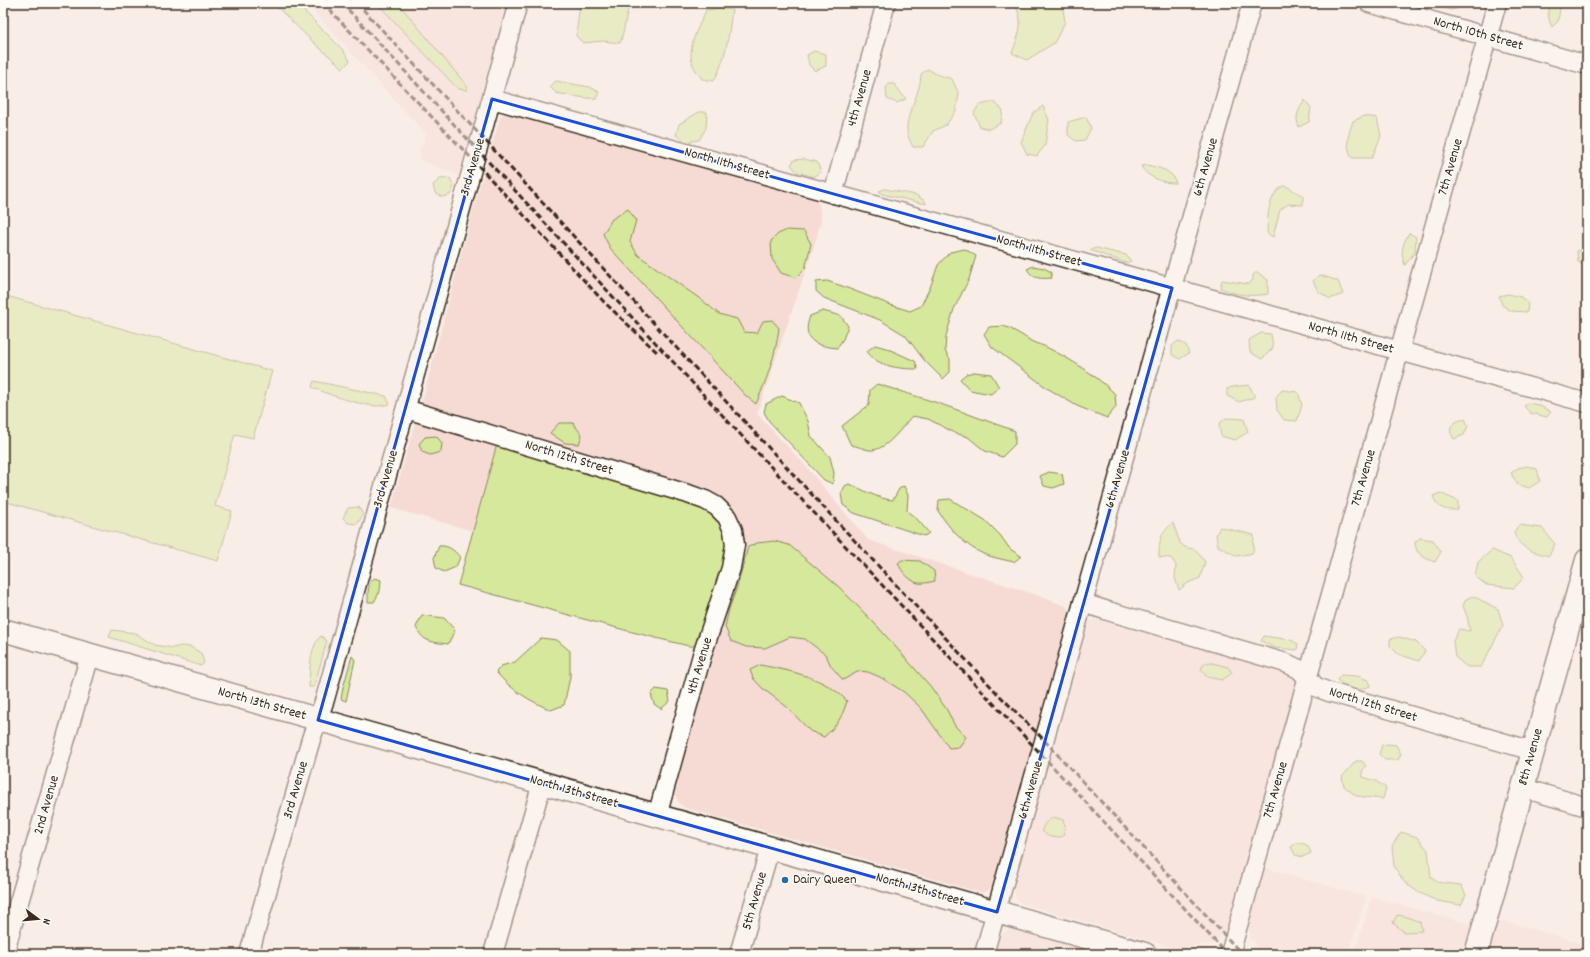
<svg xmlns="http://www.w3.org/2000/svg" width="1590" height="957" font-family="Dekko,sans-serif">
<rect width="100%" height="100%" fill="#f9ede7"/>
<filter id="ink" filterUnits="userSpaceOnUse"><feTurbulence type="fractalNoise" baseFrequency=".025" numOctaves="2"/><feDisplacementMap in="SourceGraphic" scale="8" xChannelSelector="R" yChannelSelector="G"/><feConvolveMatrix kernelMatrix="1 2 1 2 8 2 1 2 1" color-interpolation-filters="sRGB"/></filter>
<g filter="url(#ink)">
<g fill="#f5dbd4">
<path d="M306,3H508L459,176L421,160L420,150L426,134Z"/>
<path d="M504,113H509L813,198L819,204L821,221L814,246L757,414L804,464L868,540L1042,597L1066,606L1069,611V619L1021,788L993,885L989,890L985,892H979L685,808L679,803L673,789L708,657L738,568L427,407L422,402L472,213L500,118Z"/>
<path d="M417,422L497,444L473,531L391,508L415,423Z"/>
<path d="M1094,620L1104,621L1287,670L1297,678V683L1226,929L1222,935L1213,943L1186,948H1176L1021,903L1017,899L1014,893L1015,885L1089,622Z"/>
<path d="M1265,868L1366,897L1348,954H1262L1251,938L1249,926Z"/>
<path d="M1372,897L1472,925L1464,954H1354Z"/>
<path d="M1504,921L1587,945V954H1487L1496,923Z"/>
<path d="M1010,929H1015L1101,954H994L999,938L1003,933Z"/>
</g>
<g fill="#d6e89b" stroke="#88895c">
<path d="M273,3H296L343,50L350,61L343,68L313,42Z"/>
<path d="M377,3H398L467,86V90L458,89Z"/>
<path d="M580,3H631C625,15 625,30 620,43L603,41L583,43L576,36Z"/>
<path d="M1014,3H1062L1065,22L1054,43L1027,60L1012,53C1019,34 1025,22 1014,3Z"/>
<path d="M1424,3H1458L1463,7L1451,10Z"/>
<path d="M1552,3H1561L1558,21L1552,27C1548,19 1546,10 1552,3Z"/>
<path d="M720,8L732,10C729,35 726,59 714,81L702,79C699,75 695,70 693,65C686,47 699,27 706,10Z"/>
<path d="M814,51L826,54V66L815,71L809,65L807,55Z"/>
<path d="M928,69L936,74L952,79L959,94L956,111L946,125L933,131L923,147H913C911,143 908,137 907,132C905,114 921,94 921,74Z"/>
<path d="M556,81L590,87L599,92L596,99L572,96L556,93L550,87Z"/>
<path d="M889,84H894L906,99L897,103L887,99L886,88Z"/>
<path d="M1305,100L1311,108L1309,122L1299,127C1294,116 1299,109 1305,100Z"/>
<path d="M994,102L1003,110L1001,123L989,129L980,127L974,113L979,105Z"/>
<path d="M1043,106L1049,120L1045,145L1037,156L1027,154L1021,142L1033,113Z"/>
<path d="M699,112H707L706,128L699,140L686,142L676,135L679,124Z"/>
<path d="M1364,116L1377,118L1381,136L1372,158H1352C1345,143 1348,136 1353,121Z"/>
<path d="M1086,117L1091,128L1085,140L1076,141L1068,135V122Z"/>
<path d="M804,159L817,162L821,172L814,177L797,172L791,165L794,160Z"/>
<path d="M1147,165C1159,168 1173,170 1176,183C1165,184 1146,177 1141,166Z"/>
<path d="M450,178L454,186L450,195L442,197L435,193L433,185L440,179Z"/>
<path d="M1283,186L1288,187L1303,196V205L1288,204L1280,210L1273,237L1267,233C1268,216 1267,197 1283,186Z"/>
<path d="M885,189L916,195L925,201L926,204L882,194L879,191Z"/>
<path d="M628,209L636,220L630,242L638,255L703,301L719,314L737,319L744,332L757,333L763,321L772,320L779,328C776,354 767,379 756,404L746,396L610,248L603,234L612,219Z"/>
<path d="M787,230L804,231L811,244L805,269L796,278L781,273L772,259L771,241L778,234Z"/>
<path d="M1409,233L1416,237L1415,252L1405,265C1400,252 1402,245 1409,233Z"/>
<path d="M1096,248L1126,255L1131,261L1126,263L1090,250Z"/>
<path d="M1585,248H1587V267L1578,262L1577,251Z"/>
<path d="M965,249L976,256L969,279L954,309L946,336L945,351L950,359V372L943,379L924,360L905,335L880,320L824,298L816,291V282L827,281L842,286L891,305L910,311L921,306L931,285L938,265L950,252Z"/>
<path d="M1033,266L1044,268L1051,272L1052,278C1040,279 1033,279 1027,269Z"/>
<path d="M1257,272L1268,280V294C1249,297 1237,295 1220,288L1222,280L1248,284L1253,280V275Z"/>
<path d="M1320,275L1338,281L1343,294L1330,299L1318,291L1313,281Z"/>
<path d="M1508,294L1521,297L1528,304L1527,312L1511,311L1502,305L1499,296Z"/>
<path d="M3,295L272,371L253,438L235,434L215,506L232,511L218,561L3,501Z"/>
<path d="M823,311L841,316L848,326L843,339L837,348C815,346 801,340 810,316Z"/>
<path d="M1004,326C1014,330 1022,335 1031,341C1036,344 1043,345 1048,348C1072,360 1096,375 1115,394L1116,407L1107,418L1077,406L1047,388L992,347L984,334L989,327Z"/>
<path d="M1261,333L1271,334L1273,348L1262,359L1250,352L1249,340Z"/>
<path d="M1178,341L1186,345L1189,353L1180,359L1172,355V346Z"/>
<path d="M875,345L886,348L915,361L918,369C901,369 876,367 867,351Z"/>
<path d="M974,372L991,374L999,387L991,394L970,390L960,379L966,374Z"/>
<path d="M314,381L386,396L390,404C385,405 380,406 375,406C357,404 328,395 312,387Z"/>
<path d="M877,384L938,403L1015,431V444L1002,457L985,451L968,437L955,433L928,419L912,416C902,427 886,452 869,450C864,449 857,446 851,445L842,426L869,405L870,390Z"/>
<path d="M1249,385L1255,397L1239,402L1227,396V389L1232,387Z"/>
<path d="M1282,390L1298,392L1302,405L1297,421L1284,420L1277,410L1276,397Z"/>
<path d="M782,396L799,403L808,421L811,436L830,457L834,473L833,484L824,480L769,421L764,412L766,404Z"/>
<path d="M1528,403L1539,405L1551,412L1547,417L1530,413L1524,406Z"/>
<path d="M1226,418L1244,419L1248,432L1235,440L1221,436L1219,424Z"/>
<path d="M1465,419L1468,426L1464,435L1454,439C1446,427 1452,422 1465,419Z"/>
<path d="M559,423H573L582,435L579,444L565,443L550,433Z"/>
<path d="M436,436L442,443L441,452L430,455L422,452L419,444L425,437Z"/>
<path d="M497,444L685,499L716,514L730,542L698,646H689C612,628 535,605 458,585Z"/>
<path d="M1527,466L1537,469L1540,481L1529,488L1517,484L1511,473L1518,468Z"/>
<path d="M1049,472L1062,474L1064,484L1053,488L1044,486L1040,476Z"/>
<path d="M849,484C865,490 877,499 893,500L899,489L904,486L908,495L907,511L917,519L929,533L924,536L854,513L843,505L841,494L845,486Z"/>
<path d="M1440,493L1458,501V510C1445,510 1438,510 1433,496Z"/>
<path d="M950,499L985,520L1000,535L1010,549L1021,556L1014,562C1005,560 995,558 986,555C965,547 950,529 938,511L939,500Z"/>
<path d="M359,507L363,515L357,524L348,523L343,518L348,508Z"/>
<path d="M1173,523L1180,543L1185,547L1196,550L1205,562L1200,578L1188,583L1179,590L1175,578L1176,565L1171,558L1159,557C1159,541 1160,533 1173,523Z"/>
<path d="M1519,525L1542,528L1555,544L1549,556C1534,552 1518,549 1514,532Z"/>
<path d="M1220,527L1254,535L1253,553L1237,556L1218,546L1216,535Z"/>
<path d="M1420,538L1433,540L1441,552L1435,562C1425,558 1415,555 1415,542Z"/>
<path d="M774,541L789,545L839,587L878,627L931,687L947,710L955,726L966,737L959,747L949,748L921,708L904,692L880,677L868,672L859,671L843,680L831,666L826,655L805,639L790,637L765,648L746,647L731,641L725,627L729,609L737,587L748,547L757,543Z"/>
<path d="M439,546C448,545 454,550 460,557L456,567L444,572L436,568L434,558Z"/>
<path d="M1492,550L1511,558L1524,577L1514,588L1486,585L1475,576L1478,562Z"/>
<path d="M902,560L920,561L934,571L935,581C930,582 923,584 918,583C910,581 901,571 898,563Z"/>
<path d="M375,578L381,580L380,591L374,602H368C368,594 367,582 375,578Z"/>
<path d="M1473,596L1498,609L1503,625L1481,667H1467L1455,657L1453,641L1459,629L1470,631L1467,616L1463,606L1466,599Z"/>
<path d="M422,615L444,618L455,630L448,644C433,642 423,643 416,627Z"/>
<path d="M112,630L135,633L155,645L173,648L181,646L191,647L201,653L204,663L201,666L109,637Z"/>
<path d="M321,636L327,641L314,687H309C310,672 309,647 321,636Z"/>
<path d="M1264,636L1291,640L1298,644L1297,650L1275,648L1261,641Z"/>
<path d="M1399,637L1416,642L1425,651L1419,661L1398,654L1390,646V639Z"/>
<path d="M541,638L557,640L570,651V677L564,705L551,710C530,701 511,690 496,672L501,666L515,662Z"/>
<path d="M352,656L355,660L346,701L341,699L343,688Z"/>
<path d="M1212,663L1228,667L1232,673L1222,680L1207,677L1201,669L1204,664Z"/>
<path d="M760,665C791,671 825,677 847,701C842,718 837,725 824,737L810,731L787,707L762,688L753,678L750,670Z"/>
<path d="M1341,675L1357,676L1368,680L1370,686C1355,693 1349,689 1337,680Z"/>
<path d="M656,689L668,691L670,701L661,709L654,704L651,694Z"/>
<path d="M1387,744L1396,745L1401,754L1398,760H1385L1379,754L1382,745Z"/>
<path d="M1356,761H1362L1366,766L1362,771L1363,777L1376,781L1386,788L1383,799L1356,796L1344,786L1342,777Z"/>
<path d="M1054,817L1063,820L1065,826L1063,836C1055,839 1049,838 1042,831C1043,823 1048,821 1054,817Z"/>
<path d="M1401,832L1417,837L1428,850L1431,877L1437,882L1461,885L1466,895L1461,905L1437,901L1418,892L1405,883L1394,866L1392,846Z"/>
<path d="M1296,843C1305,843 1308,844 1311,853L1303,857L1295,855L1291,847Z"/>
<path d="M1397,915L1404,916L1420,922L1422,931L1404,932L1393,923Z"/>
</g>
<g fill="none" stroke-linecap="round" stroke-linejoin="round">
<g stroke="#3b2a1e" stroke-width="21">
<g id="minor">
<path d="M1369,3L1587,65"/>
<path d="M492,99L1587,403"/>
<path d="M833,194L886,3"/>
<path d="M406,409L688,494L705,500L716,506L727,517L733,530L735,545L731,568L702,655L657,816"/>
<path d="M1083,603L1108,611L1286,663L1299,669L1316,687L1329,692L1533,751"/>
<path d="M1523,788L1587,807"/>
<path d="M4,954L90,655"/>
<path d="M249,954L311,739L325,699L518,3"/>
<path d="M493,954L542,783"/>
<path d="M739,954L770,848"/>
<path d="M984,954L1252,3"/>
<path d="M1230,954L1497,3"/>
</g>
</g>
<g stroke="#3b2a1e" stroke-width="25">
<path id="tertiary" d="M1476,954L1587,560"/>
</g>
<g stroke="#3b2a1e" stroke-width="25">
<path id="secondary" d="M3,630L1145,954"/>
</g>
<use href="#minor" stroke="#fdfcf7" stroke-width="18"/>
<use href="#tertiary" stroke="#fdfcf7" stroke-width="22"/>
<use href="#secondary" stroke="#fdfcf7" stroke-width="22"/>
<g stroke="#3b2a1e" stroke-width="3" stroke-dasharray="6 3" stroke-linecap="butt">
<path d="M323,3L474,161L604,302L659,354"/>
<path d="M342,3L724,417L1041,754L1227,954"/>
<path d="M357,3L481,136L840,525L997,693L1045,741L1242,954"/>
</g>
</g>
</g>
<path d="M0 0H1590V957H0ZM492,99L1172,288L997,912L318,720Z" fill="#f9ede7" fill-opacity=".55" fill-rule="evenodd"/>
<path fill="none" stroke="#1d4ed8" stroke-width="3" stroke-linejoin="round" d="M492,99L1172,288L997,912L318,720Z"/>
<circle fill="#1f6fb2" stroke="#fdfcf7" stroke-width="1.5" cx="785" cy="880" r="4"/>
<g text-anchor="middle" dominant-baseline="central" stroke-width="3" stroke-linejoin="round" paint-order="stroke">
<g font-size="14" fill="#3b2a1e" stroke="#fdfcf7">
<text transform="translate(1478 34) rotate(16)">North 10th Street</text>
<text transform="translate(860 98) rotate(-74)">4th Avenue</text>
<text transform="translate(727 164) rotate(16)">North 11th Street</text>
<text transform="translate(473 167) rotate(-74)">3rd Avenue</text>
<text transform="translate(1206 167) rotate(-74)">6th Avenue</text>
<text transform="translate(1451 167) rotate(-74)">7th Avenue</text>
<text transform="translate(1039 251) rotate(16)">North 11th Street</text>
<text transform="translate(1351 338) rotate(16)">North 11th Street</text>
<text transform="translate(569 458) rotate(17)">North 12th Street</text>
<text transform="translate(1364 478) rotate(-74)">7th Avenue</text>
<text transform="translate(386 479) rotate(-74)">3rd Avenue</text>
<text transform="translate(1118 479) rotate(-74)">6th Avenue</text>
<text transform="translate(700 666) rotate(-73)">4th Avenue</text>
<text transform="translate(262 704) rotate(16)">North 13th Street</text>
<text transform="translate(1373 705) rotate(17)">North 12th Street</text>
<text transform="translate(1531 757) rotate(-74)">8th Avenue</text>
<text transform="translate(296 790) rotate(-74)">3rd Avenue</text>
<text transform="translate(1031 790) rotate(-74)">6th Avenue</text>
<text transform="translate(1276 790) rotate(-74)">7th Avenue</text>
<text transform="translate(574 792) rotate(16)">North 13th Street</text>
<text transform="translate(47 805) rotate(-74)">2nd Avenue</text>
<text transform="translate(920 890) rotate(16)">North 13th Street</text>
<text transform="translate(755 901) rotate(-74)">5th Avenue</text>
</g>
<g font-size="14" fill="#3b2a1e" stroke="#fdfcf7" text-anchor="start">
<text x="793" y="880">Dairy Queen</text>
</g>
</g>
<rect width="1590" height="957" fill="none" stroke="#fdfcf7" stroke-width="16"/>
<rect x="8" y="8" width="1574" height="941" fill="none" stroke="#3b2a1e" stroke-width="1.5" filter="url(#ink)"/>
<g transform="translate(38 919) rotate(106)" stroke="#fdfcf7" stroke-width="3" paint-order="stroke">
<path d="M0-3L7 15L0 10L-7 15Z" fill="#3b2a1e"/>
<text y="-6" font-size="11" font-weight="bold" text-anchor="middle" fill="#3b2a1e">N</text>
</g>
</svg>
